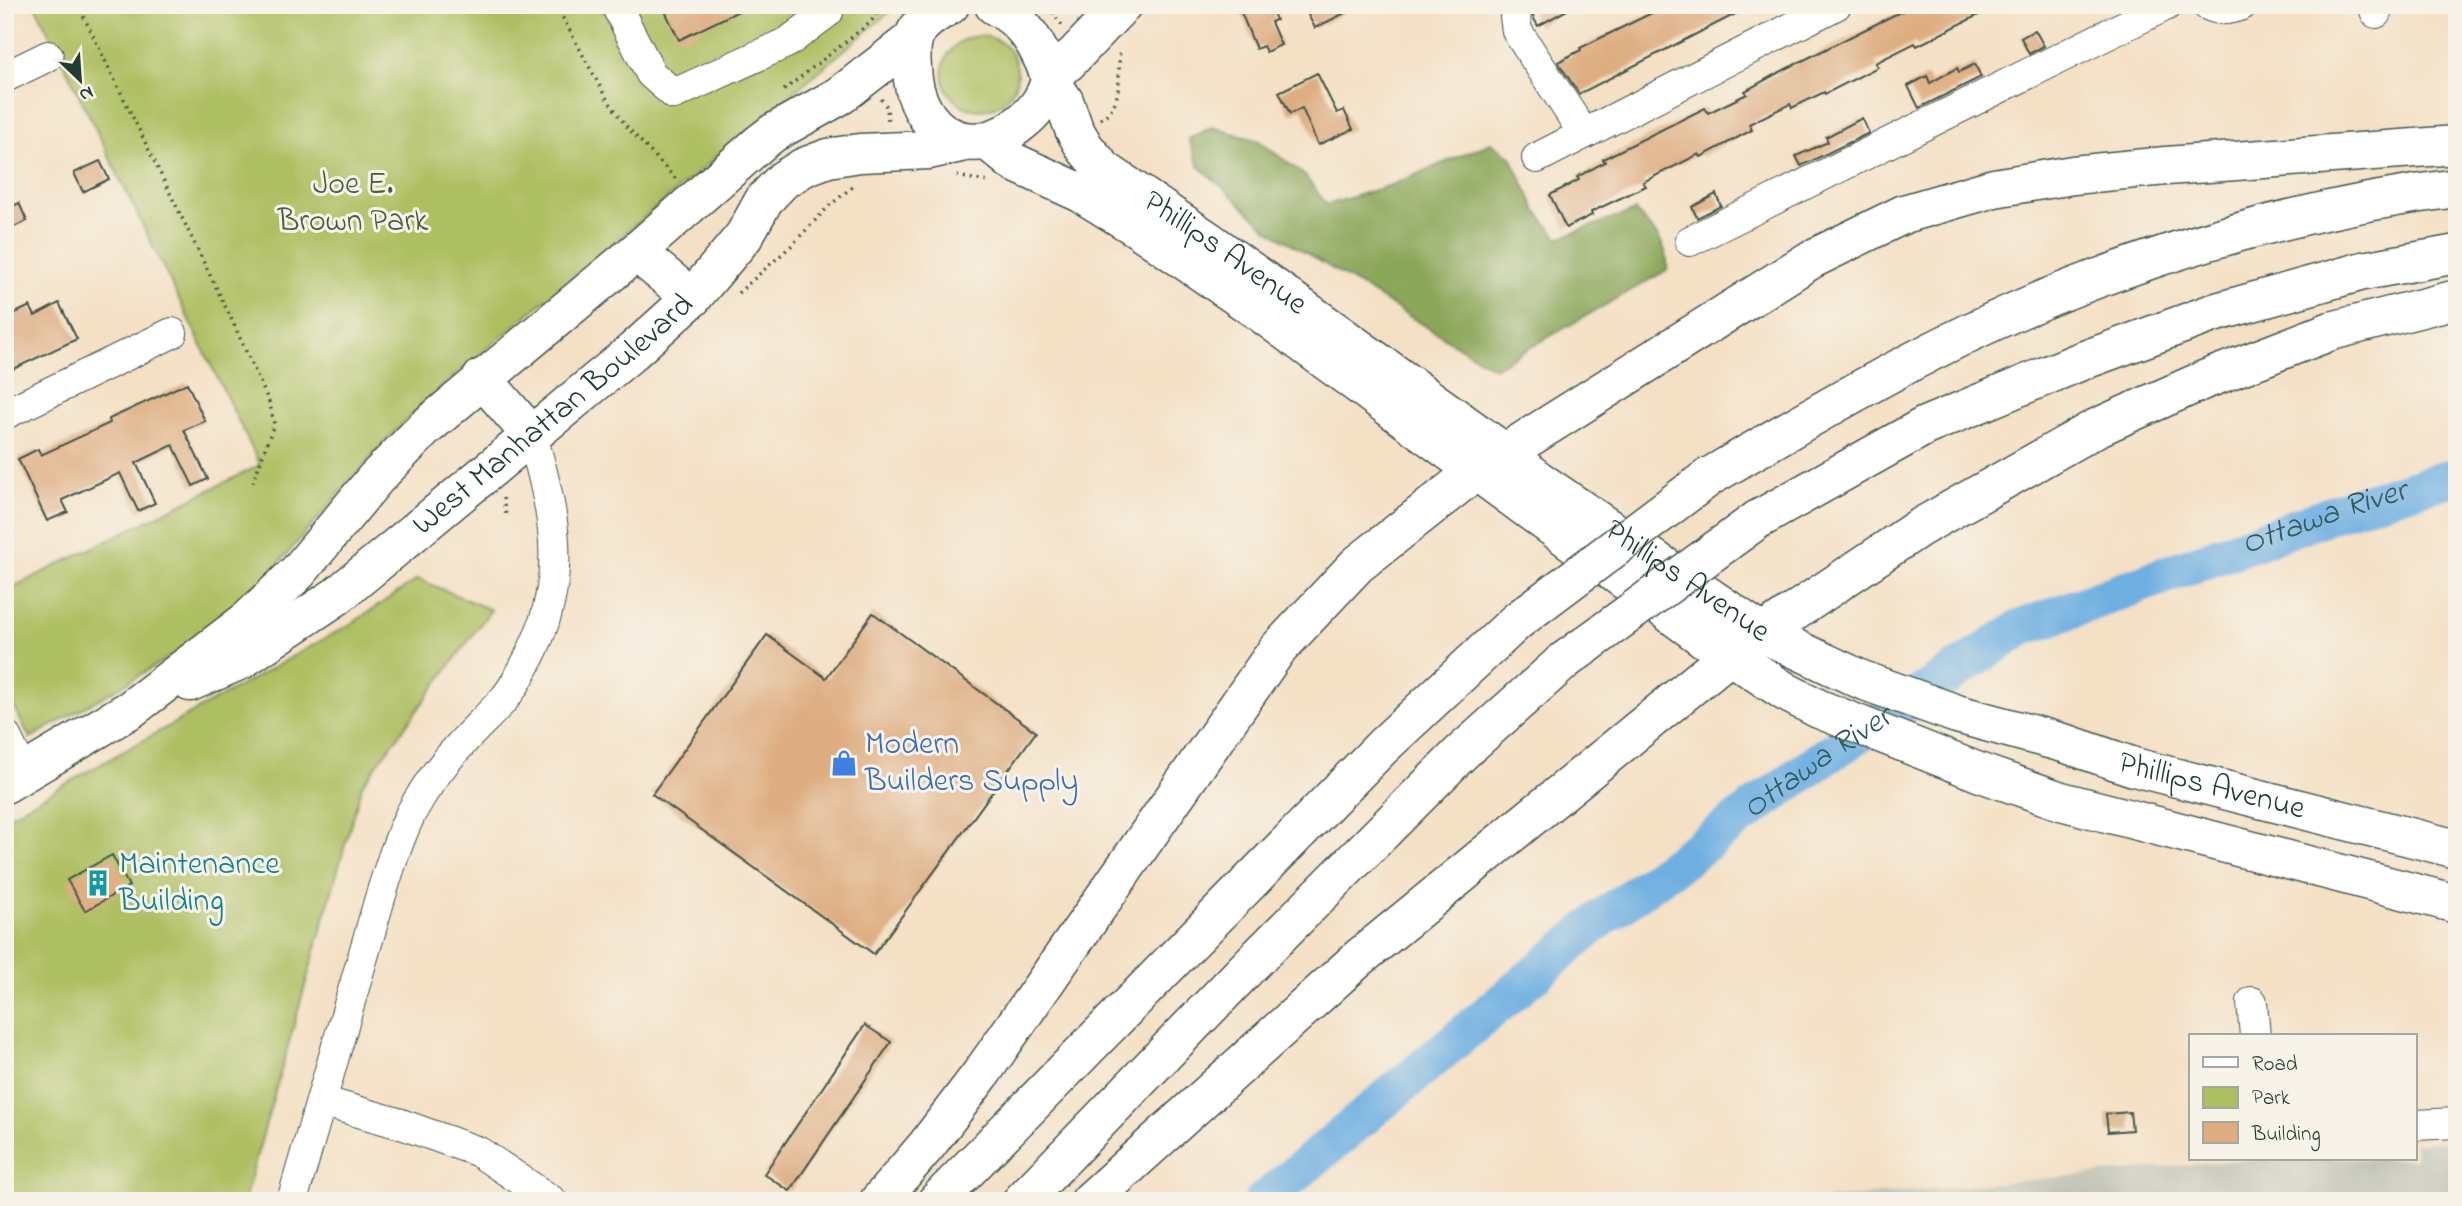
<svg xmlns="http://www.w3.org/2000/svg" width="2462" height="1206" font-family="'Indie Flower',sans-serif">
<rect width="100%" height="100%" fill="#f7f3e8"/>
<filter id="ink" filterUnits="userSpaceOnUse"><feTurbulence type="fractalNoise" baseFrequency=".0143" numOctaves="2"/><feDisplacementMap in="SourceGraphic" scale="14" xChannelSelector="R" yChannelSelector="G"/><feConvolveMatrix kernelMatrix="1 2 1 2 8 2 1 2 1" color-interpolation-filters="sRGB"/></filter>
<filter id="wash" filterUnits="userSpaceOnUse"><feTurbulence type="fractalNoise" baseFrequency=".00686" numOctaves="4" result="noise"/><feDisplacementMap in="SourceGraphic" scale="28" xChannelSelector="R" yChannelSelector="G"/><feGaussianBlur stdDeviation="1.57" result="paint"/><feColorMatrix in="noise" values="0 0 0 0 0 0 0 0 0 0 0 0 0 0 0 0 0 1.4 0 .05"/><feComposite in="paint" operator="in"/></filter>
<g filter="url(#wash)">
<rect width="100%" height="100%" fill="#f4e0c4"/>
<path fill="#c4c5b9" d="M2457,1140V1201H1804L2256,1159H2415V1144Z"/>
<g fill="#aebf62" stroke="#667e4b" stroke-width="2">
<path d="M35,5H898L439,389L388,438L267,577L223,620L181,650L120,687L30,738L5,690V591L260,465Z"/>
<circle cx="980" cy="73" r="37"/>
<path d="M418,579L491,610L362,785L244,1201H5V818L354,622Z"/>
</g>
<path fill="#8aa658" stroke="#547246" stroke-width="2" d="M1212,127L1259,141L1305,176L1327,205L1394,184L1491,143L1511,157L1537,212L1558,238L1635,211C1651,228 1670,245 1667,270L1494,368L1269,230L1199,166L1189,139Z"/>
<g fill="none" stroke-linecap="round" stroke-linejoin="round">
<path stroke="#6dafe1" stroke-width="38" id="s1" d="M1263,1201L1601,919L1820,760L2021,628L2351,507L2457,476"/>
</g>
<g id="blocks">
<g fill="#deae82">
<path d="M662,5H751L679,40Z"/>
<path d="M1238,5H1270L1276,20L1271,22L1281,45L1266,52L1263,46L1256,49Z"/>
<path d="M1318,5H1361L1315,28L1306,11Z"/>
<path d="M1535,5H1576L1538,26L1533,17Z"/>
<path d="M1668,5H1753L1579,94L1558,62L1581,50L1580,48Z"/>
<path d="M1914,5H1998L1917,46L1915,43L1875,63L1878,67L1825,94L1824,92L1792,108L1790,104L1749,124L1752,130L1701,157L1699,154L1643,182L1646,186L1591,212L1592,215L1566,228L1550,195L1579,180L1577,177L1605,162L1603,159L1705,108L1708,113L1747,94L1745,91L1774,75Z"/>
<path d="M2035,30L2044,46L2029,54L2021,38Z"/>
<path d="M1975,64L1981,77L1919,108L1908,86L1927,76L1930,83L1957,68L1959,72Z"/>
<path d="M1317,73L1337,113L1344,110L1353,129L1318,145L1302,108L1290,114L1279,92Z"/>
<path d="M1862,118L1869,133L1801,166L1796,156L1828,142L1826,137Z"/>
<path d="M100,161L109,179L83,192L74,173Z"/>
<path d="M1716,194L1721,206L1697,218L1692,207Z"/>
<path d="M19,203L27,221L5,231V210Z"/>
<path d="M59,303L77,339L5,373V318L30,306L35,316Z"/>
<path d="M187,383L205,421L184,430L208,479L193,486L173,445L136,463L155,503L138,511L120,473L62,500L68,512L47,521L18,459L38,449L41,455L110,423L109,419Z"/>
<path d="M873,613L1036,732L874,954L652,794L767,635L826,678Z"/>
<path d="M112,855L129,886L85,911L67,880Z"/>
<path d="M865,1025L891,1042L790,1191L764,1174Z"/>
<path d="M2130,1112L2132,1130L2108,1132L2106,1114Z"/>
</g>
</g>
</g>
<g filter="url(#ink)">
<use href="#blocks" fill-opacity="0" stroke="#3f554a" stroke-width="2"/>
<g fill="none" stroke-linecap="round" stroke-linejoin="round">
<g stroke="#3f554a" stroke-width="32">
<g id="minor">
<path d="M616,5L651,74L674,94L788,42L828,12L829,5"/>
<path d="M1518,5L1515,17L1517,31L1584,134"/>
<path d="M2207,5C2220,11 2229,10 2242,5"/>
<path d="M2373,5L2376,13"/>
<path d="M5,77L48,56"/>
<path d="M1537,158L1836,5"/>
<path d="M1690,241L2167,5"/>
<path d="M5,414L172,333"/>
<path d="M5,735L24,773"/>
<path d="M2252,1002L2255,1036"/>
<path d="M321,1101L401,1124L479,1152L552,1201"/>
<path d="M2415,1125L2457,1123"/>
<path d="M292,1201L380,898C389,869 398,840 411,813C424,789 442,764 461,744C475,728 491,714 505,698C517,683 526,665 534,647C568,575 554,509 532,436"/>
</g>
</g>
<g stroke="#3f554a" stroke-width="41">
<g id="major">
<path d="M950,5C938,12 923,20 916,32C910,43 911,56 912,69C915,133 971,166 1023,121C1036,111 1049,93 1050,76C1038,45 1025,21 994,5"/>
<path d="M1050,76L1068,62L1122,5"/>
<path id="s2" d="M1050,81L1064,101L1074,129L1085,148L1104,170L1206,239L1505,453L1538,480L1762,633L1862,680L1957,714L2067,744L2134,767L2457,849"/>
<path d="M989,142L1013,162L1081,193L1136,227L1257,310L1702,637L1786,692L1819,709L1981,773L2061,801L2457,904"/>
<path d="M636,252L692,298"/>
<path d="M482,378L532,436"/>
<path id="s3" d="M190,682L241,660L337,596L632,352L692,298L744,236L764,200L783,180L804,167L828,158L860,153L929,150L965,142"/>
<path d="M5,784L131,709L249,619L298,572L376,478L426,427L636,252L760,143L773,133L841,95L913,39"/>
</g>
</g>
<g stroke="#3f554a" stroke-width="41">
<g id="highway">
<path d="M1709,477C1823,410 1938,341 2062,292C2188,242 2322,205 2457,188"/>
<path d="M1757,520L1925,426L2079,362L2213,313L2363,271L2457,254"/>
<path d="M879,1201L927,1145L981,1074L1277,650L1357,565L1476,471L1812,259L1904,214L1994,188L2073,175L2166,166L2457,145"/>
<path d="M937,1201L1383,746L1517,621"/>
<path d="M1022,1201L1251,964L1461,753L1564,661"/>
<path d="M1090,1201L1359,958L1730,655L1919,528L2096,428L2204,380L2331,331L2457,299"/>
</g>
</g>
<g stroke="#3f554a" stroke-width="3.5" stroke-dasharray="2 5" stroke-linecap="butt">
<path d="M82,5L79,7L230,316L270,404L274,424L252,485"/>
<path d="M556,5L605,96L627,127L676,179"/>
<path d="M1052,5L1053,14L1062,25"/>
<path d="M784,90L871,22L882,5"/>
<path d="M881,99L887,107L888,121"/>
<path d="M1100,119C1125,105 1117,75 1120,50"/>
<path d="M957,176L988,182"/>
<path d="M738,293L791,246L829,206L856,184"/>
<path d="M503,498L506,516"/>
</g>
<use href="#minor" stroke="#fff" stroke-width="30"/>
<use href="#major" stroke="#fff" stroke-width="38"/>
<use href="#highway" stroke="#fff" stroke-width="38"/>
<g stroke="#3f554a" stroke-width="41" stroke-linecap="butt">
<g id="highway-bridge">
<path d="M1517,621L1709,477"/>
<path d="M1564,661L1757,520"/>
</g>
</g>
<use href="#highway-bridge" stroke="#fff" stroke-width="38"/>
</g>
</g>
<defs>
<g id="shop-bare" transform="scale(2.1)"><path d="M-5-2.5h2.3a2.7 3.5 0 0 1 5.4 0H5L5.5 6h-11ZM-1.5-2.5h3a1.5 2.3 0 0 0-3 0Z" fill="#3f7fe0" stroke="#f7f3e8" stroke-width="2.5" paint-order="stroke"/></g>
<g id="building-bare" transform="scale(2.1)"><path d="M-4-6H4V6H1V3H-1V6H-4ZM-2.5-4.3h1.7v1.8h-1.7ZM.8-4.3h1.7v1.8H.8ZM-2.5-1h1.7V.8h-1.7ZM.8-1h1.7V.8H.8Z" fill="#0f9aa8" stroke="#f7f3e8" stroke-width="2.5" paint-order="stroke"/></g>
</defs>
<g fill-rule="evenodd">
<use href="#shop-bare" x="844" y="763"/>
<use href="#building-bare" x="98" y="883"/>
</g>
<g text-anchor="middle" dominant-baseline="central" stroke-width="6" stroke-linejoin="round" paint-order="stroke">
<g font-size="32" fill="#435e40" stroke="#f7f3e8">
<text x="353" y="185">Joe E.<tspan x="353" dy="37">Brown Park</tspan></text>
</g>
<g font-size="32" fill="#1f3d34" stroke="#f7f3e8">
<text stroke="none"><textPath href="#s2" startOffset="252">Phillips Avenue</textPath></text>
<text stroke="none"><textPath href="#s3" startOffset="453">West Manhattan Boulevard</textPath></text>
<text stroke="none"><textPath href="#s2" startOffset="819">Phillips Avenue</textPath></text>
<text stroke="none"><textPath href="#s2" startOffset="1386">Phillips Avenue</textPath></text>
</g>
<g font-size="32" fill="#366cbe" stroke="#f7f3e8" text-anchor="start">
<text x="865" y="745">Modern<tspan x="865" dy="37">Builders Supply</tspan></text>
</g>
<g font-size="32" fill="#0d838f" stroke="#f7f3e8" text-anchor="start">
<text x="119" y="865">Maintenance<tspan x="119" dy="37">Building</tspan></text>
</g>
<g font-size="33" font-style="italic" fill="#325a5f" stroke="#f7f3e8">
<text stroke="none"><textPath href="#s1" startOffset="1274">Ottawa River</textPath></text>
<text stroke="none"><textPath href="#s1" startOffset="707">Ottawa River</textPath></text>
</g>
</g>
<rect width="2462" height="1206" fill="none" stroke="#f7f3e8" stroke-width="28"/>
<rect x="2189" y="1034" width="228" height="126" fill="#f7f3e8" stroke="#a1aaa0" stroke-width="2"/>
<rect x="2203" y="1057" width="35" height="10" fill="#ffffff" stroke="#a1aaa0" stroke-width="2"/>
<text x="2252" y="1070" font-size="21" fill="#1f3d34">Road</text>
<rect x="2203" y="1087" width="35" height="21" fill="#aebf62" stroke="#a1aaa0" stroke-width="2"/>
<text x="2252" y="1104" font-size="21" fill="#1f3d34">Park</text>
<rect x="2203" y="1122" width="35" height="21" fill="#deae82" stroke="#a1aaa0" stroke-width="2"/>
<text x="2252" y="1140" font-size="21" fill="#1f3d34">Building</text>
<g transform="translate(80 80) rotate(155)" stroke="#f7f3e8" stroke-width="5" paint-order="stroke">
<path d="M0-5L12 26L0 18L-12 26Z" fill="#1f3d34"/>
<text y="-10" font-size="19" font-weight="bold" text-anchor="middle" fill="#1f3d34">N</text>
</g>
</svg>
